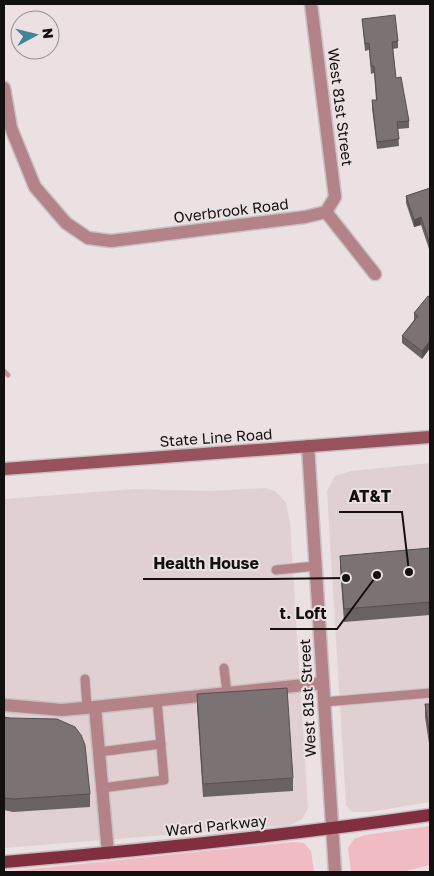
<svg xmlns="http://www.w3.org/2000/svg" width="434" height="876" font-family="'Golos Text',sans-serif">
<rect width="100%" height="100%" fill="#ebe1e2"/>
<g fill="#e1d0d2">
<path d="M430,463V802L368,812H352L346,805L327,491L335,476L351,471Z"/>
<path d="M266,488L276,492L286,503L290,522L308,809L302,819L290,825L4,848V499L134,489L210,491Z"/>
</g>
<g fill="#f0bbc2">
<path d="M430,826V865L402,872H351L348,848L354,839L365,835Z"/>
<path d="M293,842L304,843L311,851L314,872H4Z"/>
</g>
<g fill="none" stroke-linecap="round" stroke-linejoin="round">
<path stroke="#cf9099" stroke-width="5" d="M4,371L8,375"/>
<g stroke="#c8c0c0" stroke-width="11">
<g id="lane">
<path d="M276,570L316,566"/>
<path d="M224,668L227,693"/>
<path d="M85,679L87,707"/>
<path d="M324,702L430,693"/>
<path d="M99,752L161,744"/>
<path d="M102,788L164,780L157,700"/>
</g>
</g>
<g stroke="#c8c0c0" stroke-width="15">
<g id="street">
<path d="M311,4L335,197L326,212"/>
<path d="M4,88L11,128L35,187L66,223L88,238L111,241L305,217L326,212"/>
<path d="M326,212L375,274"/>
<path d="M308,446L335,872"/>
<path d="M4,705L62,710L95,707L108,853"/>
<path d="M95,707L323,683"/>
</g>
</g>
<g stroke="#c8c0c0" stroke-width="15">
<path id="secondary" d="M4,469L430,437"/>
</g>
<g stroke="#c8c0c0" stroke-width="15">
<path id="primary" d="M4,862C146,850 289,835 430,815"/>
</g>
<use href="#lane" stroke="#b48289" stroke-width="9"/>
<use href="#street" stroke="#b48289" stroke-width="12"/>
<use href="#secondary" stroke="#98525e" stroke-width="12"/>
<use href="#primary" stroke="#822e41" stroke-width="12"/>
</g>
<g fill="#696263">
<path d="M362,19L398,41V48L393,49L396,78L409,121V128L398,129L399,146L377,149L372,108V100H376L374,73L371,74L369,50L365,51Z"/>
<path d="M430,188V252L421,225L414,227L406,203V196Z"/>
<path d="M430,297V348L422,359L402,343V336L414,320V313Z"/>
<path d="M430,548V615L344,622L340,568V556Z"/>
<path d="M197,694L293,778V791L203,797L197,707Z"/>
<path d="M425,704H430V750L425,717Z"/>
<path d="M4,717L90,794V807L13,812L4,810Z"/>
</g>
<g fill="#555050">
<path d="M421,217V225L414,227V220Z"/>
<path d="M430,341V348L422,359V351Z"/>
</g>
<g fill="#7a7273" stroke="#555050">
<path d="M395,15L398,41L392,42L396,78L401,77L409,121L397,122L399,139L377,142L372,100H377L374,66H371L369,43L365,44L362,19Z"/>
<path d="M430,188V245L421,217L414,220L406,196Z"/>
<path d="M428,296L430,297V341L422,351L402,336L418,316L414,313Z"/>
<path d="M430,548V602L344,609L340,556Z"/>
<path d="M287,688L293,778L203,784L197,694Z"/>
<path d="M425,704H430V737Z"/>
<path d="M4,717L10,718L57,719L75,727L81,735L85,745L90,794L13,799L4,798Z"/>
</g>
<g text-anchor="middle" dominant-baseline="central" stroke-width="4" stroke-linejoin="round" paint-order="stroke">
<g font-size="15" fill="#131010" stroke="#ebe1e2">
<text transform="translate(341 107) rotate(83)">West 81st Street</text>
<text transform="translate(231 210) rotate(-7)">Overbrook Road</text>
<text transform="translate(216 437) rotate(-4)">State Line Road</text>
<text transform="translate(307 698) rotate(-93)">West 81st Street</text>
<text transform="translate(216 825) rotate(-6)">Ward Parkway</text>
</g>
</g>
<path fill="none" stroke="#131010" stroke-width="2" d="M409 572L402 512H339M346 578L269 579H143M377 575L337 629H270"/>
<g fill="#131010" stroke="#ebe1e2" stroke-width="2">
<circle cx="409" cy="572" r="5"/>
<circle cx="346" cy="578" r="5"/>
<circle cx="377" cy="575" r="5"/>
</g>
<g font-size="16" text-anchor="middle" font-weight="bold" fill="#131010" stroke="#ebe1e2" stroke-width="4" stroke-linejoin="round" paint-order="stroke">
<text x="370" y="502">AT&amp;T</text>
<text x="206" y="569">Health House</text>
<text x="303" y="619">t. Loft</text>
</g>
<rect width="434" height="876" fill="none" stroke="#131010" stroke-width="10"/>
<g transform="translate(35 35) rotate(83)"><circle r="24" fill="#ebe1e2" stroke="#958d8e"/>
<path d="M0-4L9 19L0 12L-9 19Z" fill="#428396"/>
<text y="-8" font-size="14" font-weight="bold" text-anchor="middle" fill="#131010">N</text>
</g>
</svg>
